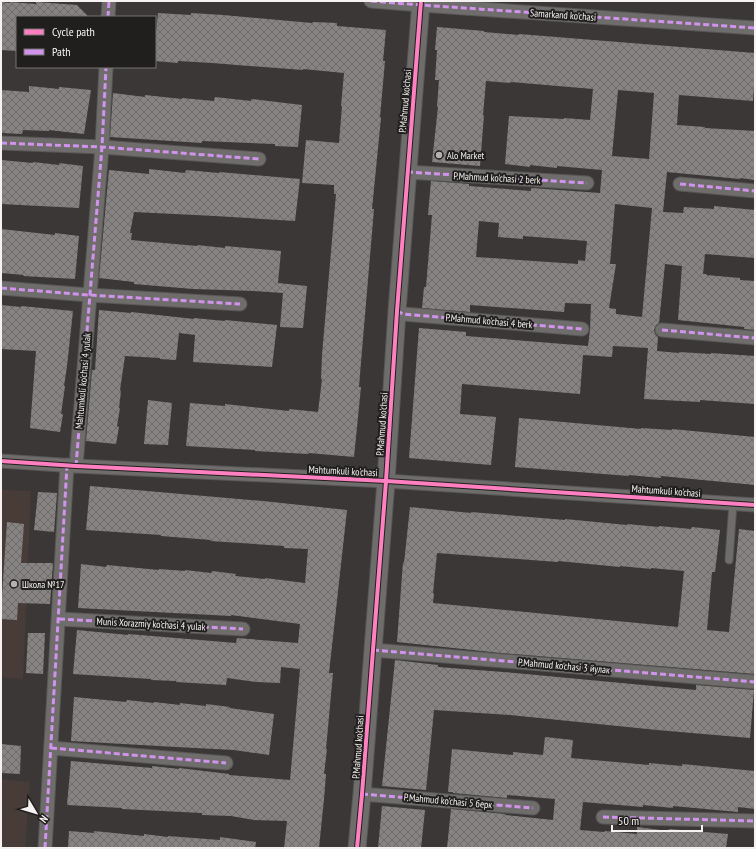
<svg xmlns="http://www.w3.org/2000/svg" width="756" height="849" font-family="'PT Sans Narrow',sans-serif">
<defs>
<pattern id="building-cross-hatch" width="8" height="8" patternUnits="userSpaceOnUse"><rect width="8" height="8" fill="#868382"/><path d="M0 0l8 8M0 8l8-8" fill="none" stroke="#6e6c6b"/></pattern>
</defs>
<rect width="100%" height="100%" fill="#3b3736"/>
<g fill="#483c39">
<path d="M1,490L31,491L23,679L1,677Z"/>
<path d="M1,779L30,782L25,848H1Z"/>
</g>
<g fill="url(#building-cross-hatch)" fill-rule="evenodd">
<path d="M1,2L10,3V2L36,4V2L77,5L89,17H17V51L1,50Z"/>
<path d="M158,13L191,15V13L223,15L312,23L313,22L337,23V26L386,30L383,61H385L380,117L381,118L372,209H374L361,362L359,387H361L354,457L309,453L308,454L255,451V450L186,446L190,403L225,406V404L289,411V409L318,412L322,379H321L322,355L336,194H334V185L302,183L306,140L339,143L342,106H341L344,73L303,69V70L212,63L178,61V63L155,61V42Z"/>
<path d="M437,27L484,31V32L519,35V34L755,53V73L753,101L679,95L677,125L705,127V128L755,131V180L740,178V179L667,172L663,212L683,213L684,207L714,209V206L755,210V258L705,254L703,274H707L706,275L740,278V280L755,281V330L744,329V327L678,320L682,266L665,264L659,323L656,325L654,330L655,334L658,337L657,351L679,353V352L711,354V353L755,356V404L700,400V402L644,399L648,348L613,346L612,357L583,355L580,394L462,384L460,414L496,417L491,465L409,458L419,328L466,332V336L588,346L590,329L591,304L565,303L564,312L470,305V312L422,308L424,287H426L432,215H428L431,181L469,184V186L531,191V188L600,193L602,170L557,166V168L530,165V167L505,164L509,116L564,119V118L590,120L593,89L511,82L510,83L486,81L483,115H484L480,166L432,162L438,107H437L439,80H435L437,50H435ZM618,90L654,93L649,159L612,156ZM615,204L652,208L642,317L616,314V309L609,308L616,264H610ZM479,221L499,223L498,237L523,239V236L587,241L585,261L578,260V264L476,257Z"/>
<path d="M29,86L59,89V87L91,90L84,134L49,130V131L23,130L22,134L1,133V90L29,92Z"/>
<path d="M113,93L145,97V95L182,99V98L214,101L215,97L251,101V99L302,105L298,147L275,146V144L202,141V143L110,137Z"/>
<path d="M1,160L33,163V162L59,165V163L83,166L79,208L1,204Z"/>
<path d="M149,169L185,173L186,170L219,173V172L300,179L295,221L215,216L134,212L130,233H132L131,240L197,246V245L225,248V246L281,251L278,283L307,286L303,328L280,327L283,293L254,291L193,289L134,284V282L99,278L109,170L149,174Z"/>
<path d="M1,229L55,235V233L79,236L75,279L23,276L24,275L1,273Z"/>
<path d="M1,305L21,307V306L73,311L67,366L64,386H65L61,414H63L60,432L30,428L36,351L1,349Z"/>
<path d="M99,310L131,313V312L194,319V318L225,321V320L277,325L272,367L193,362L195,335L179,333L176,360L160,359V358L125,356L120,390L121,391L119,408H120L117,426L119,427L116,444L86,441L92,370H95Z"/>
<path d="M148,400L172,403L168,445L144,444Z"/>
<path d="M519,418L641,429V428L672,430V429L755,437V485L661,476V478L629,475V476L515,467Z"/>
<path d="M90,486L263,501L347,510L329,673H333L326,749H327L324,774H326L324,799L319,848H284L287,821L254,820L231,816L202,815V813L122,809V808L67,805L71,761L152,768V766L179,769V768L229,774V775L290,780L300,669L281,667L280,683L256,682L227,678L226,685L176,682V681L151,680V679L73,674L77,630L128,635V634L236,643L237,638L298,643L300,624L231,615V616L78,608L81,564L106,567L107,565L159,570V569L185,571V570L211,573L212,571L236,574L235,576L265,579V578L305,583L308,549L284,548V546L210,541L211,540L161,536V535L86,530Z"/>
<path d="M38,492L57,493L54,532L34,530Z"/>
<path d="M410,507L471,513V512L565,520V519L627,525V524L659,527V526L691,529L692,527L720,530L715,572H712L707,630L729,632L739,529L755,531V674L501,653L397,642L403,562L404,563ZM437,553L558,562V561L620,567V566L651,569V568L684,571L678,627L433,603L434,593H433Z"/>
<path d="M7,522L24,524L21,563H53L50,604L18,603L17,620L1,619V596H2Z"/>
<path d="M28,633H45L43,674L26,673Z"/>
<path d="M395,660L438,665V667L515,673L696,690V685L754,690L750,738L657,730L510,715L434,710L426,790L382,786Z"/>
<path d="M74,697L126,702L127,700L154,703V702L180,705V703L206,706V704L230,707L229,708L274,714L269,755L234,750L176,747L71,741Z"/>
<path d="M545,737L573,740L571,758L649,765V763L682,766V764L755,771V809L738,807V812L673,806V808L643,805V807L583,802L580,830L604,832L605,831L637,834V827L668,831L669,829L728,834L726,848H447L451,809L505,814V815L553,820L555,799L507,795V798L453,793V792H448L452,749L513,755V752L543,755Z"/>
<path d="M1,744L21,746L20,774L1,773Z"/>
<path d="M382,806L425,810L421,848H378Z"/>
<path d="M69,831L94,833V831L144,836V834L168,837V836L220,840V837L256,842L255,848H68Z"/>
</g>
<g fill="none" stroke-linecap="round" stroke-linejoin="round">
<g stroke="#585655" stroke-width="9">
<path id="service" d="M729,560L733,503"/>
</g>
<g stroke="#585655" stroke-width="15">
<g id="minor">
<path d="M371,1L421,5L755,28"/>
<path d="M108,17L109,1"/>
<path d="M1,143L102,147L259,159"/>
<path d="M407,172L587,183"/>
<path d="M680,184L755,191"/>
<path d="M1,288L89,295L240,304"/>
<path d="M397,311L403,314L582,329"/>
<path d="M662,330L755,338"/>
<path d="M1,461L76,466L386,481L755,505"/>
<path d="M76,466L102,147L106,67"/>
<path d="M59,619L243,629"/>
<path d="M373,650L755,682"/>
<path d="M51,748L226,763"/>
<path d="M362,794L533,808"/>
<path d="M603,817L755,821"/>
<path d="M45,848L67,465"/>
</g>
</g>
<g stroke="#585655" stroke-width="19">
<path id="tertiary" d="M357,848L362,794L373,650L386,481L397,311L421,1"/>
</g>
<use href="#service" stroke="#6f6d6c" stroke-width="7"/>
<use href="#minor" stroke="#6f6d6c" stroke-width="13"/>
<use href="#tertiary" stroke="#6f6d6c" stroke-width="17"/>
<g stroke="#d193ec" stroke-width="3" stroke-dasharray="6 3" stroke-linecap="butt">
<path d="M371,1L421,5L755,28"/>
<path d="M108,17L109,1"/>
<path d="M1,143L102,147L259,159"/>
<path d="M407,172L587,183"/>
<path d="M680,184L755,191"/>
<path d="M1,288L89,295L240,304"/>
<path d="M397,311L403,314L582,329"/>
<path d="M662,330L755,338"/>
<path d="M76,466L102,147L106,67"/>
<path d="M59,619L243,629"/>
<path d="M373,650L755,682"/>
<path d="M51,748L226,763"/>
<path d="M362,794L533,808"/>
<path d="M603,817L755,821"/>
<path d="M45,848L67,465"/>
</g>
<g stroke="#211f1e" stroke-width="6">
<g id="cycleway">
<path d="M1,461L76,466L386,481L755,505"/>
<path d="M357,848L362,794L373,650L386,481L397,311L421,1"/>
</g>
</g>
<use href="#cycleway" stroke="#ff80c0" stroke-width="4"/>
</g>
<g fill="#b4b1b0" stroke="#211f1e" stroke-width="1.5">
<circle cx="439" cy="155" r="4"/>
<circle cx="14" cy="584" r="4"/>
</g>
<g text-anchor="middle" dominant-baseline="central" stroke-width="4" stroke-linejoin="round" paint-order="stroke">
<g font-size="10" fill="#f5f2f1" stroke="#211f1e">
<text transform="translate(563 15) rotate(4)">Samarkand ko'chasi</text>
<text transform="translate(405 101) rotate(-85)">P.Mahmud ko'chasi</text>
<text transform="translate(497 178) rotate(3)">P.Mahmud ko'chasi 2 berk</text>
<text transform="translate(489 321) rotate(5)">P.Mahmud ko'chasi 4 berk</text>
<text transform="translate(83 381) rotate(-85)">Mahtumkuli ko'chasi 4 yulak</text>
<text transform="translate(382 424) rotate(-86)">P.Mahmud ko'chasi</text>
<text transform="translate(343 471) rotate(3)">Mahtumkuli ko'chasi</text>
<text transform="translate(666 491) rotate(4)">Mahtumkuli ko'chasi</text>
<text transform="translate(151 624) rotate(3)">Munis Xorazmiy ko'chasi 4 yulak</text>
<text transform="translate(564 666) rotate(5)">P.Mahmud ko'chasi 3 йулак</text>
<text transform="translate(358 747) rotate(-86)">P.Mahmud ko'chasi</text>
<text transform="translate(448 801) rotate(5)">P.Mahmud ko'chasi 5 берк</text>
</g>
<g font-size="10" fill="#f5f2f1" stroke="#211f1e" text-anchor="start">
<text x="447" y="155">Alo Market</text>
<text x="22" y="584">Школа №17</text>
</g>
</g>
<rect width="756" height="849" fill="none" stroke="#f5f2f1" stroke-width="4"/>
<rect x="16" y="16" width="140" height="52" fill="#211f1e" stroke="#767372"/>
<rect x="24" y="29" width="20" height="6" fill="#ff80c0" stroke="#767372"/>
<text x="52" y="36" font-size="12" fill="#f5f2f1">Cycle path</text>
<rect x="24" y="49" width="20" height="6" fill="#d193ec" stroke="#767372"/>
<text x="52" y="56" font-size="12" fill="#f5f2f1">Path</text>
<g transform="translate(36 813) rotate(128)" stroke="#211f1e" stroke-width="3" paint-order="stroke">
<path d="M0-3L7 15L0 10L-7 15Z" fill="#f5f2f1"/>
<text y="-6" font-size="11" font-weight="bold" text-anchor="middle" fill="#f5f2f1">N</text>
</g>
<path d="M612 825v6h90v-6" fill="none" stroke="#f5f2f1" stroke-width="2"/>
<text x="618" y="825" font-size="12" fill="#f5f2f1" stroke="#211f1e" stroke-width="3" paint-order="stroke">50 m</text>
</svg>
